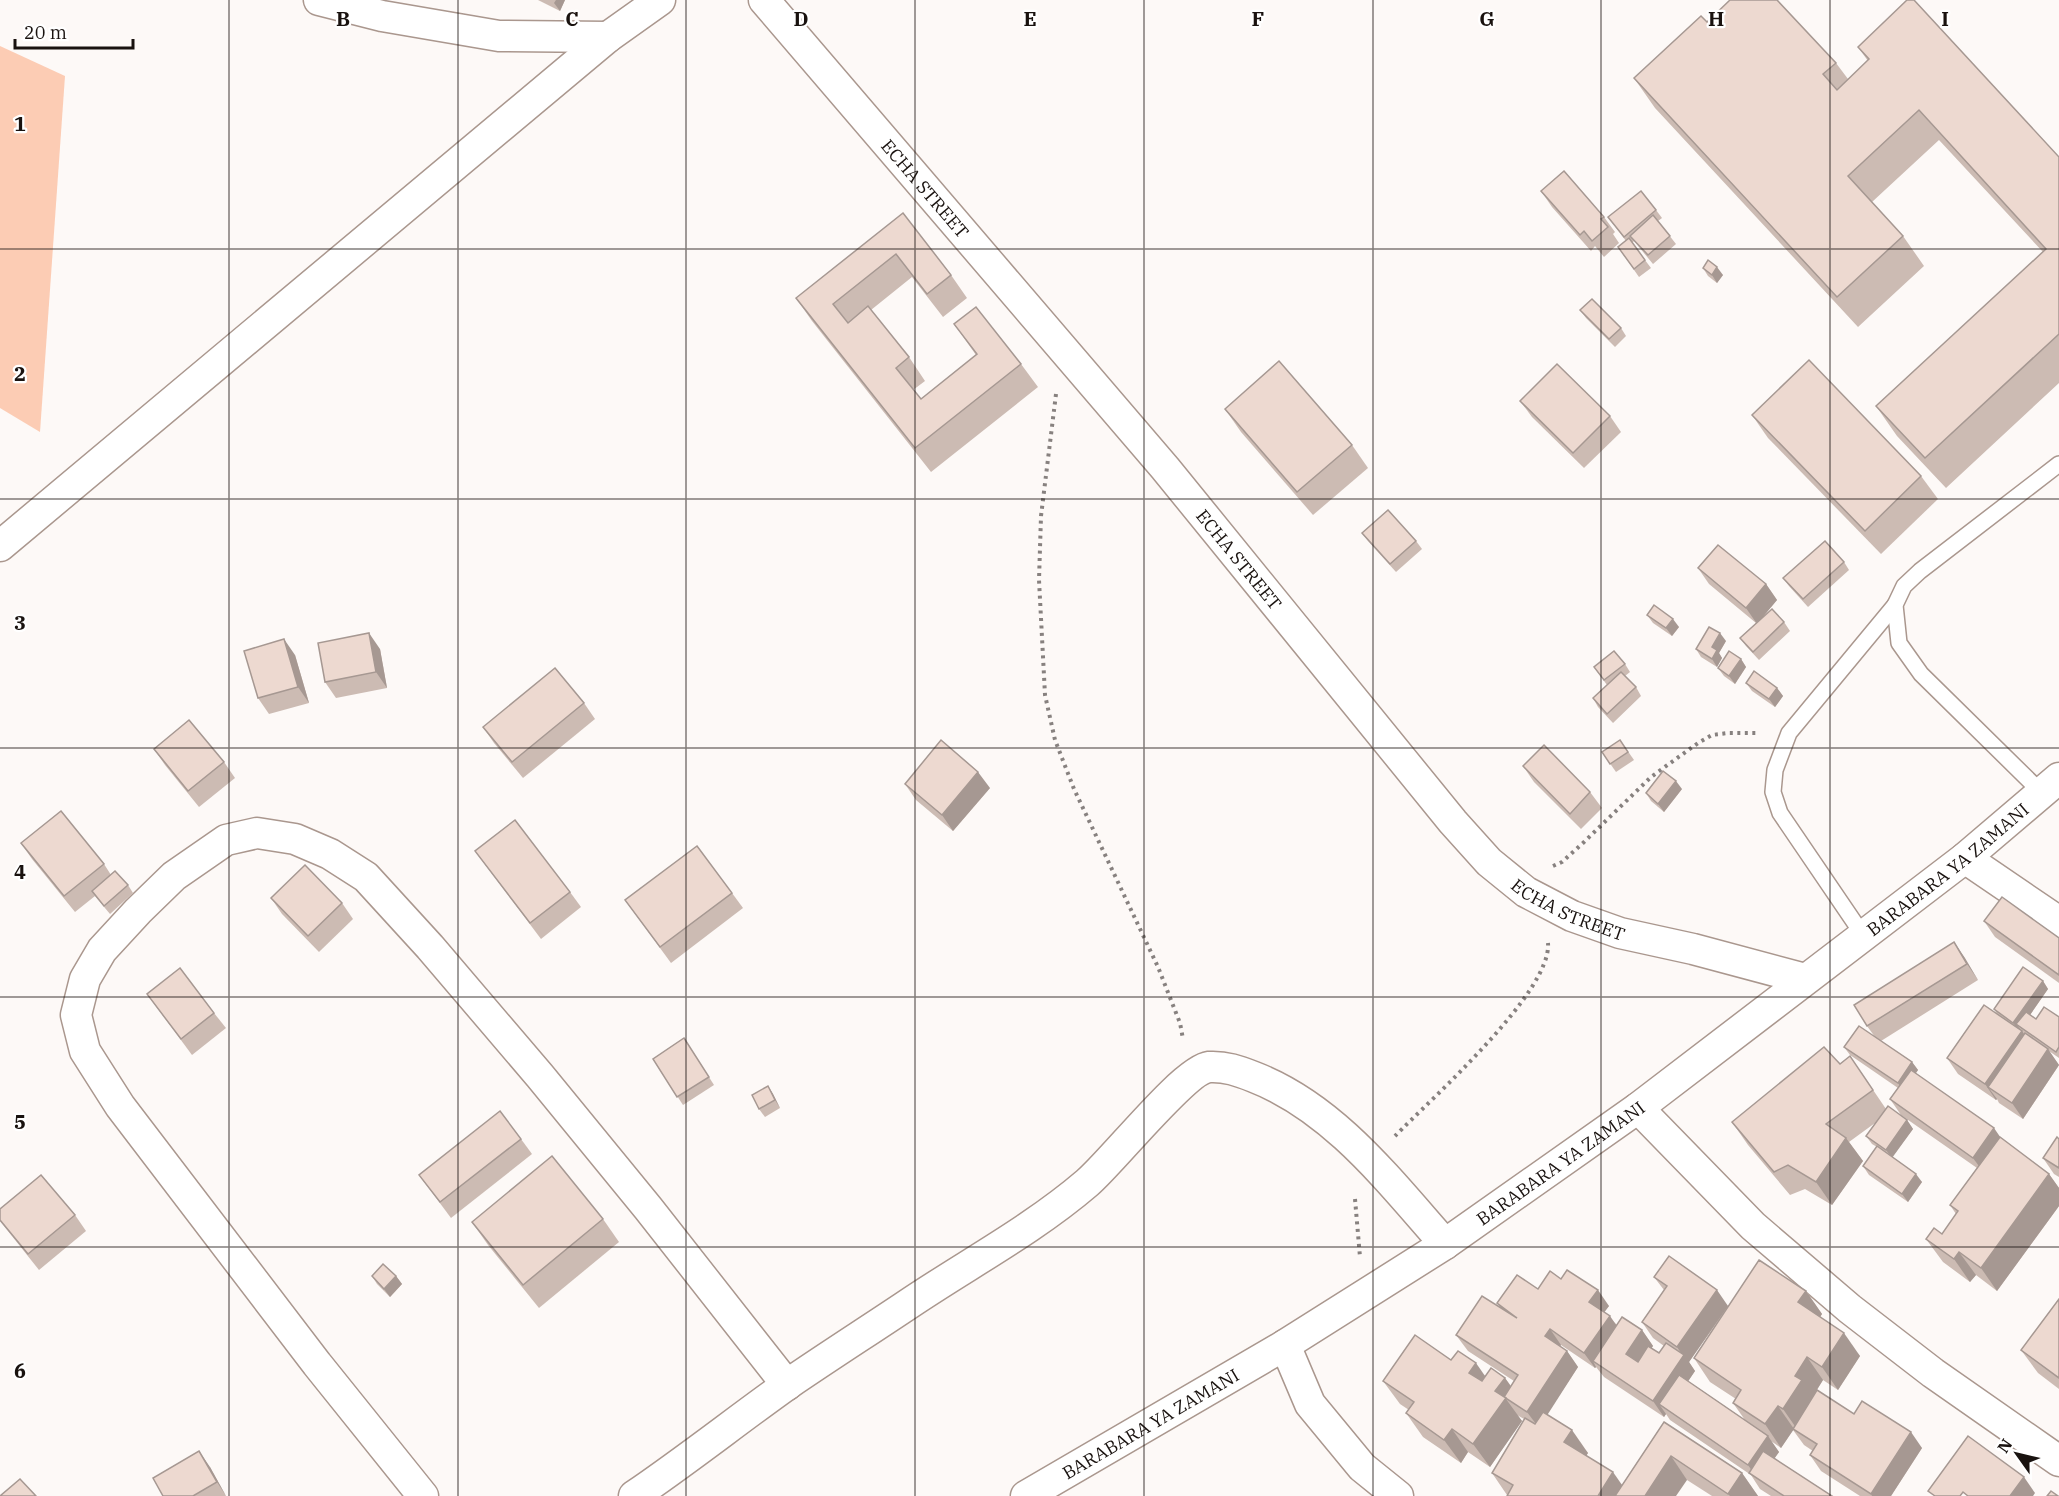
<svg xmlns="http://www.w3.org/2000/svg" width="2059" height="1496" font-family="'IBM Plex Serif',serif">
<rect width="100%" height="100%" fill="#fdf9f7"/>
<path fill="#fcccb4" d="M0,46L65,76L40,432L0,408Z"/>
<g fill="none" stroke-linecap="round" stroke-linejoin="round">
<g stroke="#aa978e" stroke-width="18">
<g id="service">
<path d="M2042,793L1921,674L1899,643L1895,605L1904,586L1920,571L2059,464"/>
<path d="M1863,935L1780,813L1773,792L1775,770L1789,733L1895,605"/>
</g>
</g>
<g stroke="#aa978e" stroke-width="33">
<g id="minor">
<path d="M319,0L382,16L499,36L608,37"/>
<path id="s1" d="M764,0L1165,468L1453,822L1489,862L1526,892L1572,916L1620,933L1693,949L1805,979"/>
<path d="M0,546L608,37L660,0"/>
<path d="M1965,858L2059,922"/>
<path d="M1638,1108L1753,1226L1850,1309L1933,1373L2059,1461"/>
<path d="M1285,1345L1310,1404L1362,1467L1398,1496"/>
<path d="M423,1496L317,1364L120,1106L85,1051L76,1015L85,979L102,950L138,911L174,876L226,840L257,833L295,839L330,854L366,877L430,947L540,1076L648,1208L787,1385"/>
<path d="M634,1496C687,1460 736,1421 788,1384C826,1358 865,1333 904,1307C964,1266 1031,1231 1087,1183C1112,1162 1184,1070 1209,1067C1225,1066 1239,1071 1254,1077C1334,1108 1389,1181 1445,1244"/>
<path id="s2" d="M1026,1496L1285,1345L1445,1244L1638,1108L1965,858L2059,778"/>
</g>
</g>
<g stroke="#87817f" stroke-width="4" stroke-dasharray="3 4.5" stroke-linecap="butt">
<path d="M1056,394L1041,516L1039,580L1045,695L1055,740L1074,789L1158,967L1180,1023L1183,1039"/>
<path d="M1553,866L1562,862L1584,842L1651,777L1698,743L1712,735L1728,733H1759"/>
<path d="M1395,1136C1430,1100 1552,992 1548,943"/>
<path d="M1355,1199L1360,1257"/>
</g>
<use href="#service" stroke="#fff" stroke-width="15"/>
<use href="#minor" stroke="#fff" stroke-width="30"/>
</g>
<g fill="#ccbbb3" fill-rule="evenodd">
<path d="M538,0H565L560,11Z"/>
<path d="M1707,22L1836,63L1848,79L1868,61L1858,47L2059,157V383L1946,488L1897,436L1876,406L2043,252L1939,140L1872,202L1903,236L1924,266L1858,327L1655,108L1634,78Z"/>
<path d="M1541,191L1604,217L1615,232L1613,234L1619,243L1604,257L1595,246L1591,251L1552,207Z"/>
<path d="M1656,210L1662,218L1658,221L1676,244L1653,264L1634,241L1632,243L1651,268L1639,277L1618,247L1626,241L1608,217Z"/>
<path d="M903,213L951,275L967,298L943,317L912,277L871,310L909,357L925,381L913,390L921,399L976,355L954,324L1021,364L1038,387L931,472L812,321L796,298Z"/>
<path d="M1703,268L1723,275L1717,283L1708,276Z"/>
<path d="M1580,310L1621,328L1626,336L1615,347L1586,318Z"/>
<path d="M1520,401L1610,416L1621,432L1584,468L1532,417Z"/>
<path d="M1225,409L1352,445L1368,468L1313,515L1241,432Z"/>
<path d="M1752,415L1921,476L1938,499L1881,554L1768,438Z"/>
<path d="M1362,533L1416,541L1422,549L1396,572L1368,541Z"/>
<path d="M1844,562L1849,570L1808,607L1789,586L1783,578Z"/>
<path d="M1698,568L1766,584L1777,600L1762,618L1784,622L1790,631L1759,660L1746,646L1740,638L1756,623L1709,584Z"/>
<path d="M1647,615L1679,627L1672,636L1653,623Z"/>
<path d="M1726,641L1719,653L1722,658L1717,667L1701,657L1696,649Z"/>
<path d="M380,649L387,688L336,698L325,682Z"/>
<path d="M295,655L309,703L269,714L258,698Z"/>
<path d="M1741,659L1746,667L1735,684L1724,676L1718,668Z"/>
<path d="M1625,664L1630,672L1625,676L1636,687L1641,696L1613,723L1598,707L1593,698L1607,685L1594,667Z"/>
<path d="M1746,683L1777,688L1783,696L1775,707L1752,691Z"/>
<path d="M584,703L595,719L523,778L494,743L483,727Z"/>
<path d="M1620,740L1634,760L1616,772L1602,752Z"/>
<path d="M154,749L224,762L235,778L199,807L165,765Z"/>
<path d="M1523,766L1590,792L1602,808L1581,829L1534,782Z"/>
<path d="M905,784L990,788L953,831L916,800Z"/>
<path d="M1682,789L1664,812L1651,801L1646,793Z"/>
<path d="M21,843L104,864L111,875L128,885L133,893L110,914L95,896L75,912L32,859Z"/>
<path d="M475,851L570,892L581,907L541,939Z"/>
<path d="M732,893L743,908L671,963L625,900Z"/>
<path d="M271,898L342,903L353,919L319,952L282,914Z"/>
<path d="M1984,921L2059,938V983L1995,937Z"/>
<path d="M1954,942L1978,980L1881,1041L1912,1062L1918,1070L1916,1073L2049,1174L2059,1188V1206L1997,1291L1976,1275L1970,1282L1943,1262L1926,1239L1942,1234L1956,1214L1950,1205L1977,1168L1901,1115L1890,1099L1898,1088L1850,1055L1844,1047L1875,1037L1867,1026Z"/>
<path d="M2043,981L2048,989L2030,1015L2036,1019L2059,1017V1058L2049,1051L2059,1065L2023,1119L1999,1103L1997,1099L1996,1100L1958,1074L1947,1058L1997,1014L1994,1009Z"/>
<path d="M147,994L214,1013L226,1028L192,1055Z"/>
<path d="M684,1038L714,1085L683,1105L653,1059Z"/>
<path d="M1850,1056L1886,1109L1907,1120L1913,1129L1892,1157L1922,1182L1908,1202L1869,1175L1863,1166L1877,1147L1872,1144L1866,1136L1875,1123L1849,1142L1863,1161L1832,1205L1805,1189L1790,1195L1748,1145L1732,1122L1840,1064Z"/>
<path d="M768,1086L773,1094L780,1108L765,1117L759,1109Z"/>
<path d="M521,1139L532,1154L451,1218L419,1175Z"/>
<path d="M2059,1139V1177L2054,1174L2043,1158Z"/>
<path d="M0,1209L75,1215L86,1231L39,1270L0,1221Z"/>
<path d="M603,1219L619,1242L539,1308L488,1245L472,1222Z"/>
<path d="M372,1276H396L402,1284L390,1297L377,1284Z"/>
<path d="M1654,1277L1728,1306L1806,1291L1822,1314L1820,1317L1860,1356L1838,1390L1823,1380L1813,1396L1854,1414L1922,1448L1891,1496H1860L1821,1471L1810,1455L1813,1451L1804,1445L1793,1430L1781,1448L1771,1441L1779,1452L1774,1459L1832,1496H1771L1760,1489L1751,1475L1670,1420L1666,1414L1664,1417L1604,1377L1596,1367L1595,1368L1561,1345L1560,1346L1567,1351L1578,1367L1547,1414L1588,1453L1586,1456L1622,1485L1664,1422L1742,1473L1758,1496H1712L1687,1480L1507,1495L1492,1473L1524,1419L1517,1415L1522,1421L1490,1467L1468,1452L1461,1463L1423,1437L1406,1413L1409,1410L1400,1404L1383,1381L1451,1360L1485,1376L1505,1378L1511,1386L1514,1381L1468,1351L1456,1335L1500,1307L1497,1303L1538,1289L1561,1279L1609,1306L1604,1312L1617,1325L1642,1330L1653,1346L1651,1348L1659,1353L1664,1346L1653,1338L1642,1322L1664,1290ZM1728,1307L1694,1358L1710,1382L1736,1399L1733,1403L1745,1420L1688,1381L1695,1371L1689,1362Z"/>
<path d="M2059,1299V1389L2038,1373L2021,1350Z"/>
<path d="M210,1467L226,1496H163Z"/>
</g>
<g fill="#a69892">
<path d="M556,0H565L560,11L554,3Z"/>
<path d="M1717,267L1723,275L1717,283L1712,275Z"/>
<path d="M1766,584L1777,600L1757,624L1746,608Z"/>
<path d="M1673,619L1679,627L1672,636L1666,628Z"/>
<path d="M369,633L380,649L387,688L376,672Z"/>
<path d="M1720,633L1726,641L1719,653L1722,658L1717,667L1712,659V647Z"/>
<path d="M284,639L295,655L309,703L298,687Z"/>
<path d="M1741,659L1746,667L1735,684L1729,676Z"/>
<path d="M1777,688L1783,696L1775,707L1769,699Z"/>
<path d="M978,772L990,788L953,831L942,815Z"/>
<path d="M1676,781L1682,789L1664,812L1658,804Z"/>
<path d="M1954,942L1965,958L1978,980L1967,964Z"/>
<path d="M2043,981L2048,989L2021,1028L2016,1024L2020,1029L2019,1031L2013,1023Z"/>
<path d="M2022,1031L2033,1047L1988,1087L1997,1099L1996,1100L1985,1084Z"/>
<path d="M2048,1049L2059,1065L2023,1119L2012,1103Z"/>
<path d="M1912,1062L1918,1070L1903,1091L1898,1083Z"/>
<path d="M768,1086L773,1094L780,1108L775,1100Z"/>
<path d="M1907,1120L1913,1129L1892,1158L1886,1150Z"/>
<path d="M1994,1128L2005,1144L1984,1173L1973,1158Z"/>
<path d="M1846,1138L1863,1161L1832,1205L1816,1182Z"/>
<path d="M1916,1174L1922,1182L1908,1202L1902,1194Z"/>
<path d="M2049,1174L2059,1188V1206L1997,1291L1981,1268Z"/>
<path d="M1959,1252L1976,1275L1970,1282L1954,1259Z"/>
<path d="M396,1276L402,1284L390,1297L384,1289Z"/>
<path d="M1598,1290L1609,1306L1600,1318L1589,1302Z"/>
<path d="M1717,1290L1728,1306L1689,1362L1695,1371L1669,1410L1659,1404L1666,1414L1664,1417L1653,1401L1683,1356L1677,1347Z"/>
<path d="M1806,1291L1822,1314L1814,1326L1798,1302Z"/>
<path d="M1610,1316L1621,1332L1593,1361L1596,1367L1595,1368L1584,1353Z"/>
<path d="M1550,1329L1561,1345L1556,1352L1545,1336Z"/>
<path d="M1642,1330L1653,1346L1637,1370L1626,1354Z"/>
<path d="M1844,1333L1860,1356L1838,1390L1822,1367Z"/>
<path d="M1567,1351L1578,1367L1539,1428L1527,1412Z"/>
<path d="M1807,1357L1823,1380L1813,1396L1799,1432L1783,1409L1795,1376Z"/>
<path d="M1476,1363L1492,1386L1485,1396L1469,1373Z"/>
<path d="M1505,1378L1521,1401L1506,1399L1522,1421L1490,1467L1473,1444L1495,1391Z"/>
<path d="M1778,1406L1794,1429L1781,1448L1765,1424Z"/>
<path d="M1452,1429L1468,1452L1461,1463L1444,1440Z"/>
<path d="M1572,1430L1588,1453L1580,1465L1564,1442Z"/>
<path d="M1911,1432L1922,1448L1891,1496H1872L1871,1494Z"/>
<path d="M1768,1436L1779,1452L1759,1480L1757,1478L1748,1465Z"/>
<path d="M199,1451L210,1467L226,1496L217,1482Z"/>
<path d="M1671,1456L1687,1480L1676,1496H1645Z"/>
<path d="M1613,1472L1629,1495V1496H1598Z"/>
<path d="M1742,1473L1758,1496H1730L1728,1494Z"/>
<path d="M2024,1477L2035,1493L2033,1496H2010Z"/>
</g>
<g fill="#edd9d0" stroke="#a69892" stroke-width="1.5">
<path d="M1730,0H1777L1836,63L1823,74L1837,90L1869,59L1858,47L1907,0H1914L2059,157V334L1925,458L1876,406L2046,249L1919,110L1848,176L1903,236L1837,297L1634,78L1701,16L1707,22Z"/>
<path d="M1564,171L1604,217L1601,219L1608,227L1592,241L1584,231L1580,235L1541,191Z"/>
<path d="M1641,191L1656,210L1624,237L1608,217Z"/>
<path d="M903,213L951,275L927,294L896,254L833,304L848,323L868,306L909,357L896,368L921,399L977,354L954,324L976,307L1021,364L915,448L796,298Z"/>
<path d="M1653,215L1670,236L1648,255L1630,236Z"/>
<path d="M1629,238L1645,260L1634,269L1618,247Z"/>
<path d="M1708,260L1717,267L1712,275L1703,268Z"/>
<path d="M1592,299L1621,328L1609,339L1580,310Z"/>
<path d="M1809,360L1921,476L1865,531L1752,415Z"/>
<path d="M1279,361L1352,445L1297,492L1225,409Z"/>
<path d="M1557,364L1610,416L1573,453L1520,401Z"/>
<path d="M1388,510L1416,541L1390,564L1362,533Z"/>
<path d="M1825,541L1844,562L1803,599L1783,578Z"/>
<path d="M1718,545L1766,584L1746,608L1698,568Z"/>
<path d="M1654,605L1673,619L1666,628L1647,615Z"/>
<path d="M1772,609L1784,622L1753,652L1740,638Z"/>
<path d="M1709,627L1720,633L1712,647L1717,650L1712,659L1696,649Z"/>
<path d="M369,633L376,672L325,682L318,643Z"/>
<path d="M284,639L298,687L258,698L244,651Z"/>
<path d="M1614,651L1625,664L1604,680L1594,667Z"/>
<path d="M1729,651L1741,659L1729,676L1718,668Z"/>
<path d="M555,668L584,703L512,762L483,727Z"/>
<path d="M1754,671L1777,688L1769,699L1746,683Z"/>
<path d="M1621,672L1636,687L1607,714L1593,698Z"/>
<path d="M189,720L224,762L188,791L154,749Z"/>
<path d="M941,740L978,772L942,815L905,784Z"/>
<path d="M1620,740L1628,752L1610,764L1602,752Z"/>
<path d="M1544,745L1590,792L1570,814L1523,766Z"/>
<path d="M1663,771L1676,781L1658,804L1646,793Z"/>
<path d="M61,811L104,864L64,896L21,843Z"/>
<path d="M515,820L570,892L530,923L475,851Z"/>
<path d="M697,846L732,893L660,947L625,900Z"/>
<path d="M305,865L342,903L308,936L271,898Z"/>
<path d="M115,871L128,885L104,906L92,891Z"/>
<path d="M2002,897L2059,938V975L1984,921Z"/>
<path d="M1954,942L1967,964L1867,1026L1854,1005Z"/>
<path d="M2023,967L2043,981L2013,1023L1994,1009Z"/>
<path d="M180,968L214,1013L181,1039L147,994Z"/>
<path d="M1984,1005L2022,1031L1985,1084L1947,1058Z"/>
<path d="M2044,1007L2059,1017V1047L2056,1052L2016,1024L2026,1012L2036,1019Z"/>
<path d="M1859,1026L1912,1062L1898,1083L1844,1047Z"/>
<path d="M2025,1033L2048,1049L2012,1103L1988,1087Z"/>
<path d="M684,1038L709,1077L677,1097L653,1059Z"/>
<path d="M1824,1047L1840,1064L1850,1056L1873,1090L1826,1124L1846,1138L1816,1182L1788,1165L1774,1172L1732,1122Z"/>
<path d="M1911,1070L1994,1128L1973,1158L1890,1099Z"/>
<path d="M768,1086L775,1100L759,1109L752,1095Z"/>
<path d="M1888,1106L1907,1120L1886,1150L1866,1136Z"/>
<path d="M500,1111L521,1139L440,1202L419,1175Z"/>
<path d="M2000,1137L2049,1174L1981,1268L1959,1252L1954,1259L1926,1239L1934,1228L1942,1234L1958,1211L1950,1205Z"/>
<path d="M2057,1137L2059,1139V1168L2043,1158Z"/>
<path d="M1877,1146L1916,1174L1902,1194L1863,1166Z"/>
<path d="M552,1156L603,1219L523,1285L472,1222Z"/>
<path d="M41,1175L75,1215L28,1254L0,1220V1209Z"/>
<path d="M1669,1256L1717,1290L1677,1347L1642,1322L1667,1286L1654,1277Z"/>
<path d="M1759,1260L1806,1291L1798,1302L1844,1333L1822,1367L1807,1357L1795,1376L1802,1380L1783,1409L1778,1406L1765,1424L1733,1403L1741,1390L1694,1358Z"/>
<path d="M383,1264L396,1276L384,1289L372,1276Z"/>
<path d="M1567,1270L1598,1290L1589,1302L1610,1316L1584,1353L1550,1329L1545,1336L1567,1351L1527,1412L1504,1397L1518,1375L1456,1335L1482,1296L1517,1318L1497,1303L1517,1275L1538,1289L1550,1271L1561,1279Z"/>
<path d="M2059,1299V1378L2021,1350Z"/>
<path d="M1622,1317L1642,1330L1626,1354L1638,1362L1648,1346L1659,1353L1666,1343L1684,1355L1653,1401L1593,1361Z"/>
<path d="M1415,1335L1451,1360L1458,1351L1476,1363L1469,1373L1482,1381L1491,1368L1505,1378L1495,1391L1506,1398L1473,1444L1452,1429L1444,1440L1406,1413L1414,1402L1383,1381Z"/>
<path d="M1679,1375L1768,1436L1748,1465L1659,1404Z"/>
<path d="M1817,1390L1854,1414L1862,1401L1911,1432L1871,1494L1810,1455L1817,1444L1793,1429Z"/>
<path d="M1543,1412L1572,1430L1564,1442L1613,1472L1598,1496H1507L1513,1485L1492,1473L1525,1418L1535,1424Z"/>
<path d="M1664,1422L1742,1473L1728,1494L1671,1456L1645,1496H1615Z"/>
<path d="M1968,1436L2024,1477L2010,1496H1968L1963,1492L1960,1496H1935L1928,1491Z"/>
<path d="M199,1451L217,1482L193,1496H163L153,1478Z"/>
<path d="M1763,1451L1832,1496H1784L1749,1473Z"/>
<path d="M20,1479L36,1496H0Z"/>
<path d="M2051,1491L2058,1496H2047Z"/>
</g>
<path fill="none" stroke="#19120f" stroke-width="1.5" stroke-opacity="0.55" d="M229,0V1496M458,0V1496M686,0V1496M915,0V1496M1144,0V1496M1373,0V1496M1601,0V1496M1830,0V1496M0,249H2059M0,499H2059M0,748H2059M0,997H2059M0,1247H2059"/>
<g text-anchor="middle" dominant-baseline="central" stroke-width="4.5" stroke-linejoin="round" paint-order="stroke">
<g font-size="18" fill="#19120f" stroke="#fff">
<text stroke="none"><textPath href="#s1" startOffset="248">ECHA STREET</textPath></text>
<text stroke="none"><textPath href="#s1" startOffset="734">ECHA STREET</textPath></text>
<text stroke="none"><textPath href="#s2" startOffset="1116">BARABARA YA ZAMANI</textPath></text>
<text stroke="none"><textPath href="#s1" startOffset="1220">ECHA STREET</textPath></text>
<text stroke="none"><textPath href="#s2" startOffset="630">BARABARA YA ZAMANI</textPath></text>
<text stroke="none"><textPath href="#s2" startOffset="144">BARABARA YA ZAMANI</textPath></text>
</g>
</g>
<g font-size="20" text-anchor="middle" font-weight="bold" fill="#19120f" stroke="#fff" stroke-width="4.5" stroke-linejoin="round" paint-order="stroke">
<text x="343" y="26">B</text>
<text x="572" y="26">C</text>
<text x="801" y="26">D</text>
<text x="1030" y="26">E</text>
<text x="1258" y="26">F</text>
<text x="1487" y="26">G</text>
<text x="1716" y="26">H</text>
<text x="1945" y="26">I</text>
<text x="20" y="131">1</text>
<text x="20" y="381">2</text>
<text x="20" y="630">3</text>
<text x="20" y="879">4</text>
<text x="20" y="1129">5</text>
<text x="20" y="1378">6</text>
</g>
<g transform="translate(2017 1454) rotate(304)" stroke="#ffffff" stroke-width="4.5" paint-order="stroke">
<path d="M0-4.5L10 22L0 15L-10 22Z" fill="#19120f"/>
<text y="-9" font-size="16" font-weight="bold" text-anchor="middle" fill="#19120f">N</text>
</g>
<path d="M15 39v9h118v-9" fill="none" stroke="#19120f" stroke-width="3"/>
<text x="24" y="39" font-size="18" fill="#19120f" stroke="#ffffff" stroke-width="4.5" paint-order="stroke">20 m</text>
</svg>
